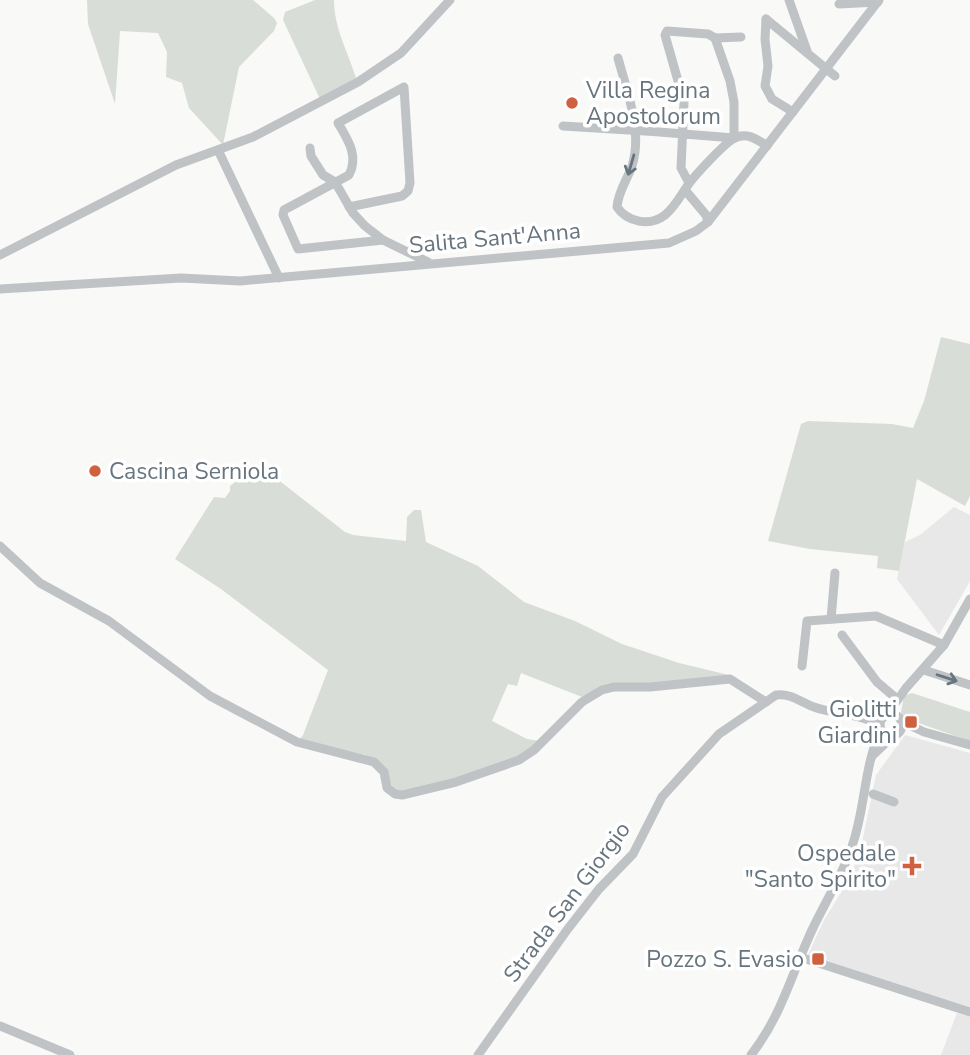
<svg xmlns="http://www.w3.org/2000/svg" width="970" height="1055" font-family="'Nunito Sans',sans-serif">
<rect width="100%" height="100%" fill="#f9f9f7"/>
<g fill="#e7e8e7">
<path d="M954,507L970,515V581L939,635L897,579L905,542L920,535Z"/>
<path d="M905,735L970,753V1007L808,955L823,922L849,879L860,852L876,775Z"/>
<path d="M957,1013L970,1017V1055H941Z"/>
</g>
<g fill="#d9ddd7">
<path d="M87,0H253L274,18L277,23L274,31L239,67L223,145L189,108L182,83L166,77L167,52L158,33L120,31L115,104L88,24Z"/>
<path d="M315,0H334C334,28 348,52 356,78L320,99L283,20L285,12Z"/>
<path d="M941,337L970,344V496L965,506L917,479L899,571L877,568L878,556L810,549L768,541L801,424L808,421L892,424L913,428L924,401Z"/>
<path d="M258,464L345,532L353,535L406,541L407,517L414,510H421L426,542L478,566L524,602L575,621L622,644L679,663L733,676L650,685L582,697L521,673L517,686L508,684L492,721L527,739L541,741L517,758L454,780L402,792L391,789L382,765L365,755L299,740L303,735L328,670L221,589L175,559L214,497L225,498L230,491V486Z"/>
<path d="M912,693L970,712V741L904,718L901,712L904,696Z"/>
</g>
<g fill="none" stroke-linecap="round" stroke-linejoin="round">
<g stroke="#bfc3c6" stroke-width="9">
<path d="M789,0L807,51"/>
<path d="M839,4L878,2"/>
<path d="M766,19L765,39L768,66L765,86L772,99L793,112"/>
<path d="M766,19L835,76"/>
<path d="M715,38L741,37"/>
<path d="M618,58C627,92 643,131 632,166C627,180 618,192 617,207C627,222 650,227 665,215C674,208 681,195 688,185C695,175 723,145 733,139C745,131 757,139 767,146"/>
<path d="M563,126C620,129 677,133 734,138V102L730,81L715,38L708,34L667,31L665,35L684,102L681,168L689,183"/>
<path d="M310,148L311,156L323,175L335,182L353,213L365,226L383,240L428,262"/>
<path d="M218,150L279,278"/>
<path d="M685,190L706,215L708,222"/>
<path d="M349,207L402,196L408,191L410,183L404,87L338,123C348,140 359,156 349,175L284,210L283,215L298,249L383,240"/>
<path d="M0,255L176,165L253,137L358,82L401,53L450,0"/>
<path d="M0,289L181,278L240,281L669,243L696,231L708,222L879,0"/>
<path d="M0,546L40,583L109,621L210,696L297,742L374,762L384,772L387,788L395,794L402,795L456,782L519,760L534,750L582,702L602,690L614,687H650L730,679L766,702"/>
<path d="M831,619L835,573"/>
<path d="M842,635L877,682L897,699"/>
<path d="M802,666L807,621L876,616L944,645"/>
<path d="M924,670L970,685"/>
<circle cx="891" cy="725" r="11"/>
<path d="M887,715L906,688L944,645L970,599"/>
<path d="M901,721L924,732L970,745"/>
<path d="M872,756L893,736"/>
<path d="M873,794L894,802"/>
<path d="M800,957L970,1012"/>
<path d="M0,1026L70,1055"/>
<path d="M478,1055L567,930L599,889L633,854L662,797L719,734L776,695C791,693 800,702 814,707C835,715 861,713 880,726"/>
<path d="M751,1055C782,1015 791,975 812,930C827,898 847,868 856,833C866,796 865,765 881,729"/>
</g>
</g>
<defs><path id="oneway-shaft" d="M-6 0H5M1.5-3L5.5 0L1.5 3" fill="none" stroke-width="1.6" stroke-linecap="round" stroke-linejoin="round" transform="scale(1.75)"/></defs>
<g stroke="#67757e">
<use href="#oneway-shaft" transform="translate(631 165) rotate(106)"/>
<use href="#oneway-shaft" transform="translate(947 678) rotate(18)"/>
</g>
<g fill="#d06140" stroke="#fff" stroke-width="2.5">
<circle cx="572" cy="103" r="7"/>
<circle cx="95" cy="471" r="7"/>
<rect x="904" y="715" width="14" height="14" rx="3.5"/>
<path d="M908.5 855.5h7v7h7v7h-7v7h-7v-7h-7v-7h7z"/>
<rect x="811" y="952" width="14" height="14" rx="3.5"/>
</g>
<g text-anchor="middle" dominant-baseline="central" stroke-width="7" stroke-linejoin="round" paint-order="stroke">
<g font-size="23" fill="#67757e" stroke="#fff" text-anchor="end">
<text x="586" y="90" text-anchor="start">Villa Regina<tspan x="586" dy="26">Apostolorum</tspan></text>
<text x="109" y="471" text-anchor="start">Cascina Serniola</text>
<text x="897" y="709">Giolitti<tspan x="897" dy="26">Giardini</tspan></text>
<text x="896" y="853">Ospedale<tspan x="896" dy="26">"Santo Spirito"</tspan></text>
<text x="804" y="959">Pozzo S. Evasio</text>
</g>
<g font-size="23" fill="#67757e" stroke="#fff">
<text transform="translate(495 238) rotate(-5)">Salita Sant'Anna</text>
<text transform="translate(567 902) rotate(-53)">Strada San Giorgio</text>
</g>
</g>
</svg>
